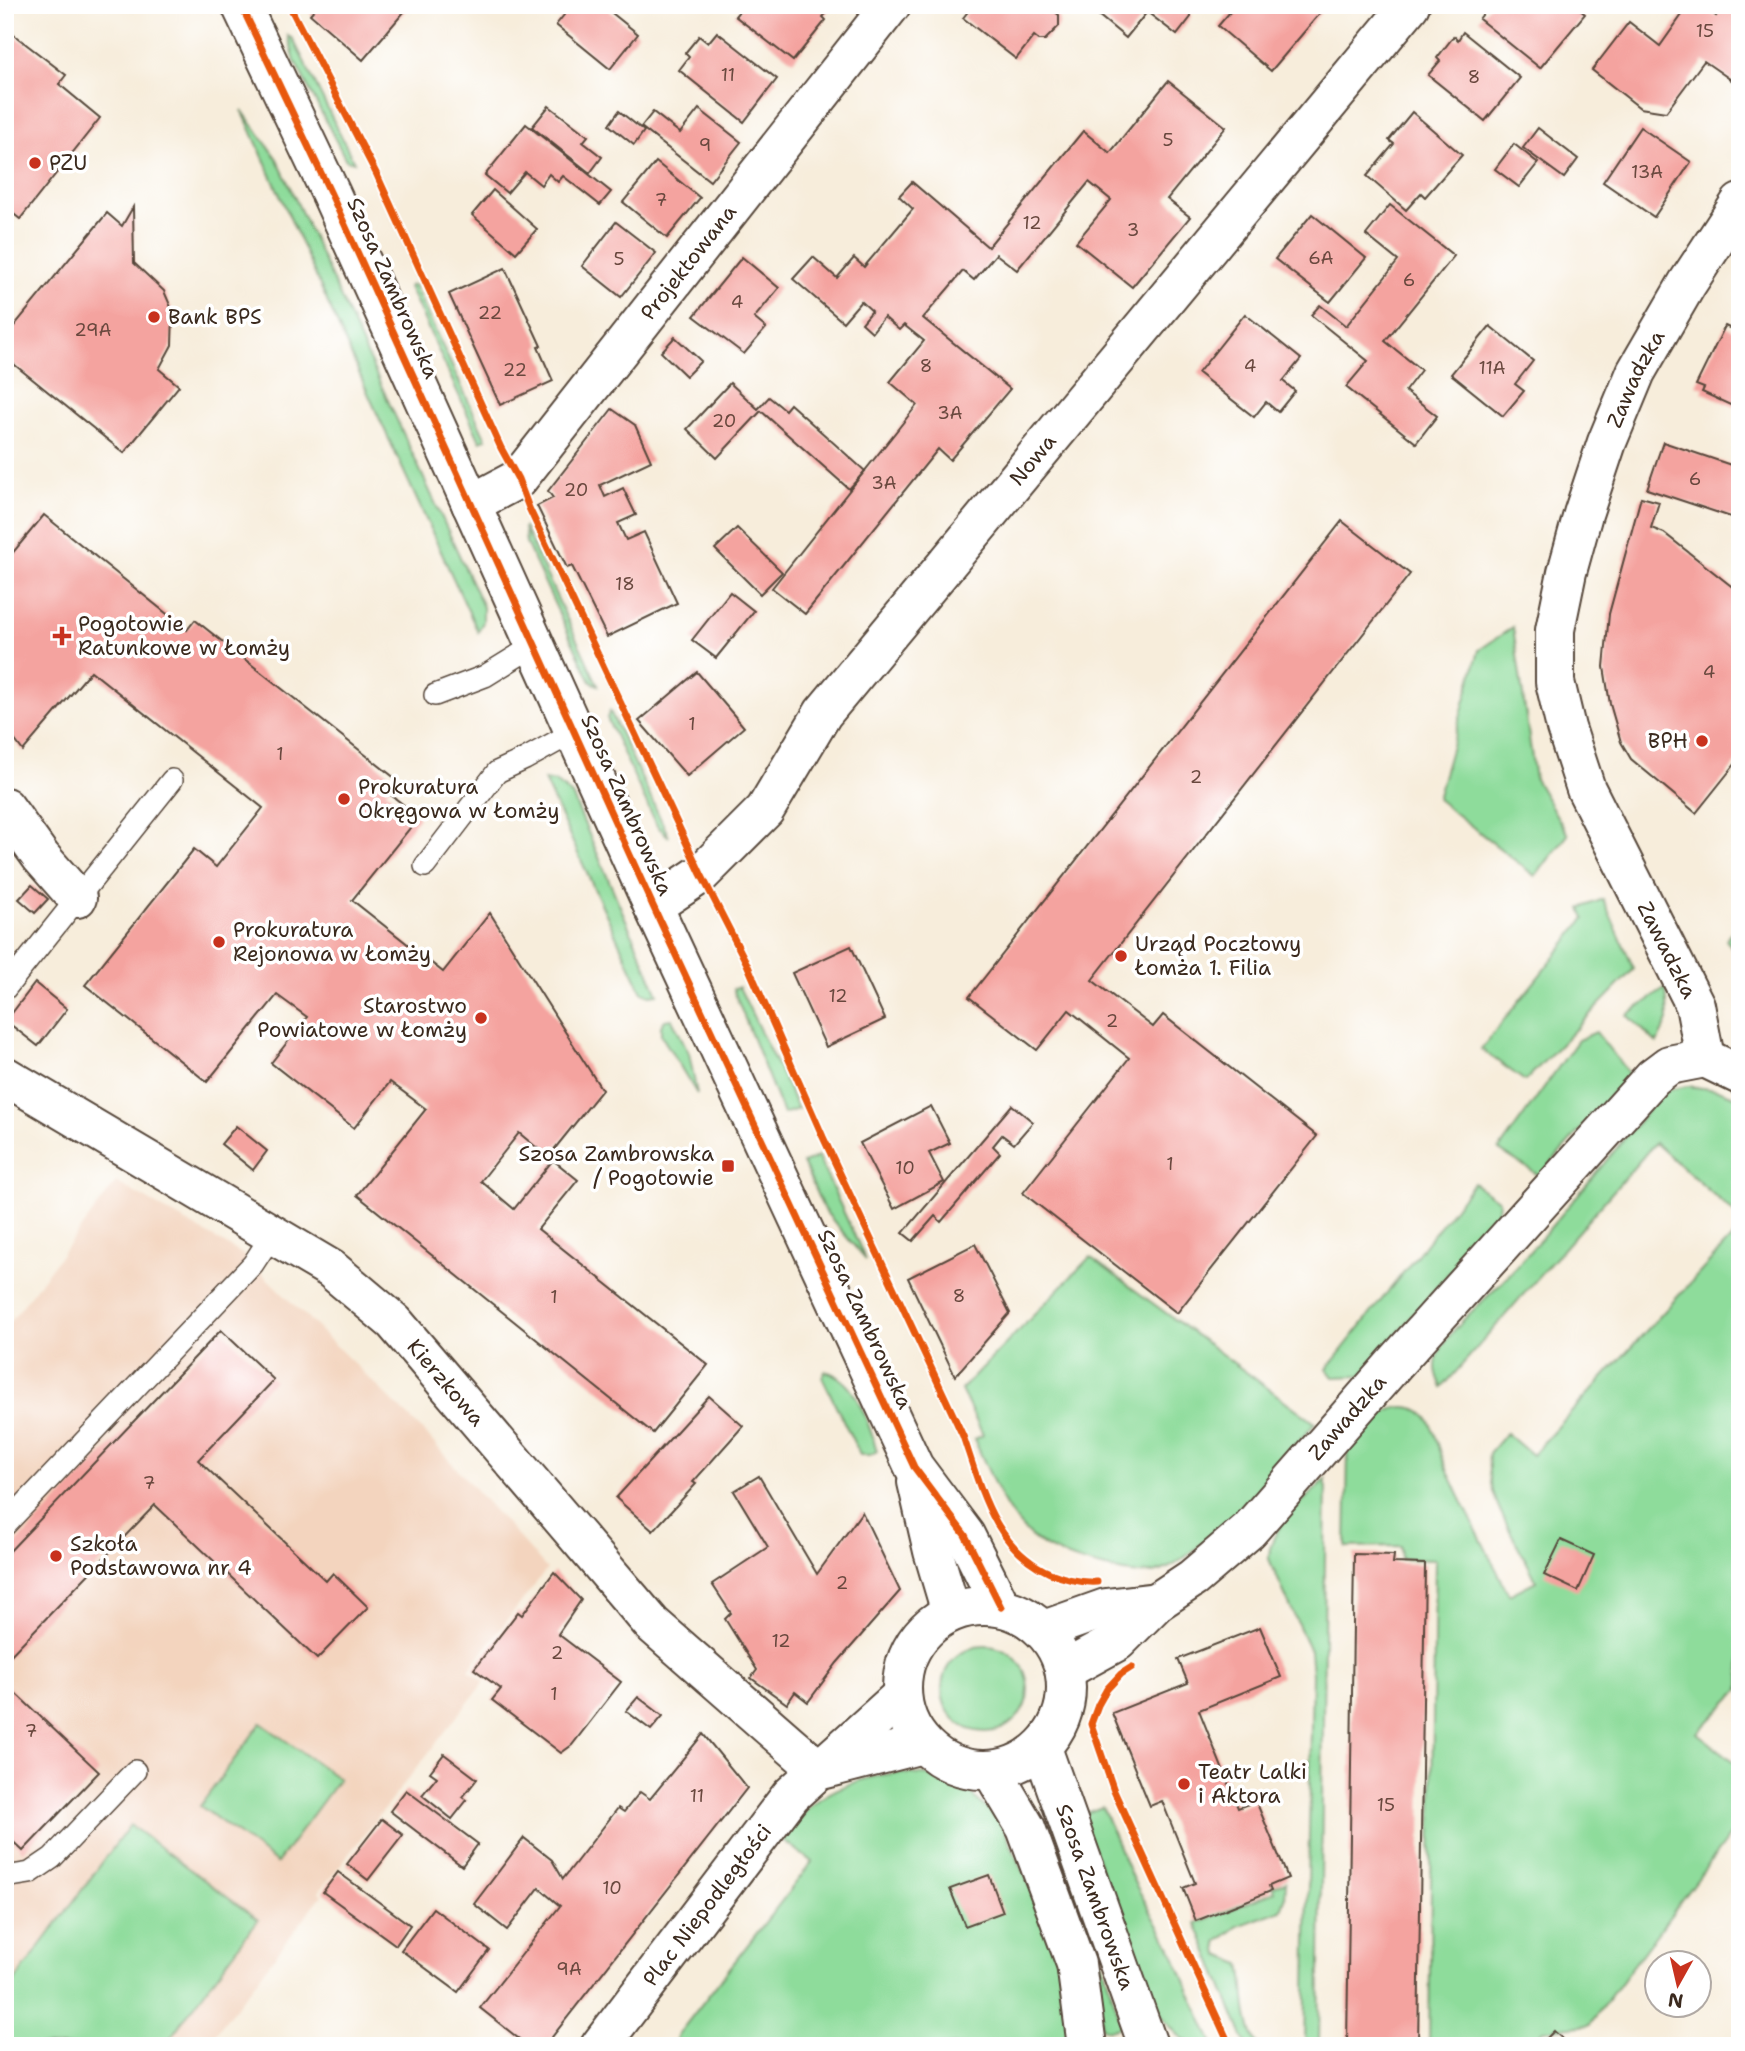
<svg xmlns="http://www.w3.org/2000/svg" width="1745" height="2051" font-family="'Shantell Sans',sans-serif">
<rect width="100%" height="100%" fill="#fff"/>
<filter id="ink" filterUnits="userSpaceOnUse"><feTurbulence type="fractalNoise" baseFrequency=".0143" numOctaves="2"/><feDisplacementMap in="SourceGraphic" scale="14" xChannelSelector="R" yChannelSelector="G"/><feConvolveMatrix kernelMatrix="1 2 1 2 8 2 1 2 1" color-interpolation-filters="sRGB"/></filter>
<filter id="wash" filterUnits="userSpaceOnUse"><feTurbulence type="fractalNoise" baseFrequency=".00686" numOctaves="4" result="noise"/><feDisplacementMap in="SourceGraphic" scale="28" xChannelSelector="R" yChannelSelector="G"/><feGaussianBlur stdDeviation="1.57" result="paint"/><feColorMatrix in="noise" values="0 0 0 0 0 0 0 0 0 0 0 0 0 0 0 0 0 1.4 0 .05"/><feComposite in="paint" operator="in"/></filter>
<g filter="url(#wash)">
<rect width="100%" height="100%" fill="#f7eddb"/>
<path fill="#f3d4be" d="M116,1182L242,1254L423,1431L547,1569L469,1670L485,1681L319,1892L322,1895L206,2046H5V1329Z"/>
<g fill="#8edc9b" stroke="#64835c" stroke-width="2">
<path d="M288,36L293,39L354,162L346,160L295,62Z"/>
<path d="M242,110L277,159L483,607V622L478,632L376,411Z"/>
<path d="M411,285H414L486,439L480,441L409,287Z"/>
<path d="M524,527L598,685L591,682L526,543Z"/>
<path d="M1513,627L1535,779L1568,835L1535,876L1437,799L1479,650Z"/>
<path d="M610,711L669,837L657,826L607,718Z"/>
<path d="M544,780L555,782L572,795L658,994L650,995L642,992Z"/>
<path d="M1603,899L1634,969L1525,1081L1481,1049L1585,918L1581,908Z"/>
<path d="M1740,922V959L1726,939Z"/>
<path d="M739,987L798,1109L783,1114L733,989Z"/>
<path d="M1666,988L1668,1020L1657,1043L1627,1015Z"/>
<path d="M672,1019L689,1053L697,1094L661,1035V1026L665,1020Z"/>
<path d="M1596,1032L1629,1074L1540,1176L1499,1150L1578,1040Z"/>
<path d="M1687,1086L1718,1090L1740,1098V1218L1655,1143L1442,1388C1437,1376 1433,1366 1439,1353C1451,1326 1486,1300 1506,1278C1559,1220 1607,1159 1657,1099L1669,1090Z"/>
<path d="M818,1157L866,1260L824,1210L803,1163Z"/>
<path d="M1474,1183L1499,1201L1497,1217L1361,1376L1333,1377L1327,1369Z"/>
<path d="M1740,1229V1689L1697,1733L1740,1766V1822L1589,2025L1543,2030L1527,2046H1429L1435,1560L1401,1559L1400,1546L1346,1547L1348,1451C1365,1432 1385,1398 1416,1409C1433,1415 1437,1444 1443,1459C1462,1505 1487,1550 1509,1595L1536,1581C1518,1540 1484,1499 1489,1453L1506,1433L1532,1455Z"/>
<path d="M1090,1257L1315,1423C1277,1467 1241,1515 1194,1550C1186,1556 1178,1564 1168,1568C1148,1578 1126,1573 1106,1568C1016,1548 1009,1516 974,1439L983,1435L961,1390Z"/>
<path d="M825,1371C856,1378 869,1425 877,1451L870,1455H860L822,1377Z"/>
<path d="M1326,1479L1319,2046H1305L1312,1674L1310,1651L1269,1559C1268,1527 1304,1501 1326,1479Z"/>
<circle cx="985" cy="1689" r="43"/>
<path d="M261,1723L339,1779L277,1863L200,1806Z"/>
<path d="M895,1773L927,1775L971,1794L1000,1821L1055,1940L1069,2031L1064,2046H675L677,2036L812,1862L783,1840C792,1829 801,1814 812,1805C834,1787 866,1777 895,1773Z"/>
<path d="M1102,1807L1133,1880L1170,1946L1214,2046C1207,2046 1198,2047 1192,2044C1171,2034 1159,2012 1149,1993L1080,1815Z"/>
<path d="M130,1825L258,1920L164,2046H5V1994Z"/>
<path d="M1286,1882L1285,1899L1281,1910L1238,1926L1217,1942L1219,1955L1241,1964C1247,1995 1242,2018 1258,2046H1247L1196,1923L1275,1892L1273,1886Z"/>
<path d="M1094,1936L1122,2026L1109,2030L1102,2028L1086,1938Z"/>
</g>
<g id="blocks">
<g fill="#f4a39f">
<path d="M318,5H410L363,60L310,14Z"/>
<path d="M572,5H602L638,34L610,69L556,25Z"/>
<path d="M744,5H833L823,17L826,20L793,61L735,16Z"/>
<path d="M973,5H1059L1054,11L1059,15V26L1045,40H1039L1034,36L1016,59L963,18Z"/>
<path d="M1096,5H1189L1191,17L1177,35L1147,12L1126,38L1097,14L1101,9Z"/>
<path d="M1236,5H1327L1271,71L1218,26Z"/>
<path d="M1490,5H1574L1585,14L1540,68L1479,19Z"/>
<path d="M1689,5H1702L1716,16L1724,5H1740V86L1704,61L1666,112L1640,108L1592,70L1629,22L1660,46Z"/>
<path d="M5,28L66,75L59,84L100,118L20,219L5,207Z"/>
<path d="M717,32L777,79L744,122L679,70L689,57L685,53L699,36L708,43Z"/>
<path d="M1463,32L1520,78L1485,121L1428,75L1440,61L1437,58L1454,36L1458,40Z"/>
<path d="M1168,81L1226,127L1167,199L1190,217L1132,287L1076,242L1111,200L1089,182L1017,270L996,254L974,280L963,271L923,318L1010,389L950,460L938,449L805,614L772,588L917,405L890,382L924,341L904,325L899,330L884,317L872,332L862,323L872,311L861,301L843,322L793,279L813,257L837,278L854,258L864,267L913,209L899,196L912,182L988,247L1083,131L1110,153Z"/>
<path d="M549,106L588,136L583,142L602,157L590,173L532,127Z"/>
<path d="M699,109L741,142L710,181L641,127L653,112L680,133Z"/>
<path d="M619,111L644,131L634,145L609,125Z"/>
<path d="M1412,112L1462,155L1425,197L1421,193L1406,210L1367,176L1394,144L1389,140Z"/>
<path d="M526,124L611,192L600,205L563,176L558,182L549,174L541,185L525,172L507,193L485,175Z"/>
<path d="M1640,127L1691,162L1654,217L1603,182Z"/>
<path d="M1538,128L1578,159L1564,178L1523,148Z"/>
<path d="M1514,144L1538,163L1519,187L1495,169Z"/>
<path d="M656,162L700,198L667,238L623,202Z"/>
<path d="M493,190L537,229L516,253L472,215Z"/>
<path d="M1390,205L1454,256L1385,341L1421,370L1405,391L1437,416L1416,443L1346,387L1368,361L1311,315L1320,305L1346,326L1398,261L1366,235Z"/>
<path d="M133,207L134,263L164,291L173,312L172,345L159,369L179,386L124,453L5,357V337L107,213L122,226Z"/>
<path d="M1312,214L1366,258L1330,302L1275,259Z"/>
<path d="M616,222L656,253L621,297L582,266Z"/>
<path d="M742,257L779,288L754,318L766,328L744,354L694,316Z"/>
<path d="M505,268L541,346L538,347L553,381L500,405L449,294Z"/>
<path d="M1245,314L1301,359L1283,381L1295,391L1278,412L1266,402L1254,417L1198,373Z"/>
<path d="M1490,326L1533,361L1515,384L1524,391L1503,416L1451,374Z"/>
<path d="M1725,326L1740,333L1739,409L1702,392L1704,388L1696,385Z"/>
<path d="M675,337L701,361L686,376L661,352Z"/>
<path d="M730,383L758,409L769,397L785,410L790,404L865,471L849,489L761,411L717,458L687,429Z"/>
<path d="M612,409L635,425L651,461L600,485L605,497L623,488L636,515L618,523L626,540L644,532L677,603L607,637L572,566L567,568L537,506L553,498L548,491Z"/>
<path d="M1663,442L1740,468V520L1647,489Z"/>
<path d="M1641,497L1659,502L1651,528L1664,533L1740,593V758L1696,813L1631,759L1621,742L1610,704L1604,667L1609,614Z"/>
<path d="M44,515L187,630L195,620L396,779L386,791L419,817L352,900L443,972L490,913L602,1090L548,1157L519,1133L481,1181L514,1209L553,1160L578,1180L538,1229L708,1365L653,1433L357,1195L426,1109L390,1082L354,1128L271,1063L307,1017L277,995L207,1082L85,985L194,849L216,867L263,808L91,671L23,751L5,727V562Z"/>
<path d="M1342,521L1410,574L1092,980L1153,1027L1163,1015L1317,1136L1177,1313L1023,1193L1129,1058L1069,1010L1037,1050L969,997Z"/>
<path d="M737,528L782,572L760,594L715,549Z"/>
<path d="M730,592L754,611L716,658L692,640Z"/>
<path d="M697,672L744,727L687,776L639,721Z"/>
<path d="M32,885L48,899L35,913L19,899Z"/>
<path d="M851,946L885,1019L826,1047L792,973Z"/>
<path d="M35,983L67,1009L38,1046L6,1021Z"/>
<path d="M1012,1105L1033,1122L1014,1144L1002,1135L993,1146L1000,1153L941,1222L935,1216L913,1241L903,1233Z"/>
<path d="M931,1106L950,1143L929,1153L944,1182L894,1209L860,1143Z"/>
<path d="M236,1126L267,1151L253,1170L221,1144Z"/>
<path d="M975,1244L1010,1313L955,1376L908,1278Z"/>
<path d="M221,1330L274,1380L198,1460L326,1581L333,1573L368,1607L317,1659L155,1505L5,1661V1556Z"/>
<path d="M709,1396L743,1426L693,1482L696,1484L653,1531L616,1498Z"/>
<path d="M759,1476L817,1574L862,1512L900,1591L837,1663L808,1702L795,1692L787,1704L751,1678L757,1670L725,1619L731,1613L712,1584L768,1547L734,1491Z"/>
<path d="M1561,1540L1594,1555L1578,1591L1544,1575Z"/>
<path d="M1354,1554L1394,1555L1393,1563L1425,1564L1418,2046H1347Z"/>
<path d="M554,1572L581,1600L558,1634L621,1682L572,1745L561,1753L492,1700L501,1689L474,1669L518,1612L522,1615Z"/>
<path d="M1260,1627L1281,1677L1199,1710L1238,1808L1256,1801L1288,1878L1269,1886L1271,1891L1196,1921L1183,1888L1195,1883L1162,1801L1150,1806L1112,1713L1188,1683L1178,1659Z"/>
<path d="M9,1687L99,1772L23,1851L5,1834V1690Z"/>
<path d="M638,1697L663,1716L651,1730L626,1711Z"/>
<path d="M703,1734L747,1788L545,2046H528L480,2008L560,1906L539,1888L507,1930L474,1904L524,1838L552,1860L563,1879L618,1808L624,1812L640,1792L650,1799Z"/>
<path d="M444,1754L477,1779L463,1797L467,1800L452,1819L422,1795L437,1777L430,1772Z"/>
<path d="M406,1790L478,1844L462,1866L390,1811Z"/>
<path d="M382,1819L403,1835L368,1880L347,1864Z"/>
<path d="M338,1872L410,1925L396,1945L323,1892Z"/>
<path d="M989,1875L1003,1912L965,1926L950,1889Z"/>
<path d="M433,1908L489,1950L458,1992L401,1950Z"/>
<path d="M1554,2031L1570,2046H1539Z"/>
</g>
</g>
</g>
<g filter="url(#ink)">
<use href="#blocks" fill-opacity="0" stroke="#57473a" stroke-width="2"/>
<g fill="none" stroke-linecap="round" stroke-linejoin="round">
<g stroke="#57473a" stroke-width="24">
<g id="service">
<path d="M435,695L485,676L535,645"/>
<path d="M425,866L497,772L525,759L574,732"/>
<path d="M5,989L172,780"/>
<path d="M5,1525L253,1264L272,1235"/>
<path d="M5,1877L30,1873L52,1858L135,1771"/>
</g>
</g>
<g stroke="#57473a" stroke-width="42">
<g id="minor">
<path id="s1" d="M471,504L518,479L891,5"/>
<path d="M5,807L41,857L77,898"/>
<path id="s2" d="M653,906L701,874L765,810L823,713L1410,5"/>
<path id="s3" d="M1705,1058L1695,1005L1586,789L1566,728L1555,682V630L1567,572L1583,514L1607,442L1636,372L1687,284L1740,203"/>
<path d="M1705,1058L1740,1075"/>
<path id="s4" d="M5,1076L331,1269L394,1322L652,1624L819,1770"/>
<path d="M1044,1630L1106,1608L1157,1602"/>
<path id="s5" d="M1065,1670L1118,1641L1157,1602L1193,1578L1249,1530L1395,1363L1653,1077L1669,1065L1705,1058"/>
<path d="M825,1769L922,1744"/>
<path id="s6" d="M600,2046L791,1795L901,1696"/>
</g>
</g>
<g stroke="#57473a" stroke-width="42">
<g id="tertiary">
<path d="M241,5L331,194L653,906L914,1467L965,1535L1001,1607"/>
<path d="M917,1482L933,1551L951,1612"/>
<circle cx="984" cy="1688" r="82"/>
<path id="s7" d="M1042,1748L1148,2045"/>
<path d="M992,1771L1026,1828L1076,1964L1087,2046"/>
</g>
</g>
<use href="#service" stroke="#fff" stroke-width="21"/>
<use href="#minor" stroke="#fff" stroke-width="38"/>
<use href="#tertiary" stroke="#fff" stroke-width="38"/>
<g stroke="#fff" stroke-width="11">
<g id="cycleway">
<path d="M241,5L331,194L653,906L914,1467L965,1535L1001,1607"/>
<path d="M291,5V9L377,175L501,448L518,479L529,508L701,874L747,964L823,1137L963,1436C981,1489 994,1548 1050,1573C1065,1579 1081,1583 1097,1582"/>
<path d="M1132,1667L1121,1674L1107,1689L1098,1705L1091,1724L1114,1791L1230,2046"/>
</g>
</g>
<use href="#cycleway" stroke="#e8590c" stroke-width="7"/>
</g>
</g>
<g fill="#c8321e" stroke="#fff" stroke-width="2.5">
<circle cx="35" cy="163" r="7"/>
<circle cx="154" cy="317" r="7"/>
<path d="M58.5 625.5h7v7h7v7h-7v7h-7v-7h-7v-7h7z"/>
<circle cx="1702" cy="741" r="7"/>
<circle cx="344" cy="799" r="7"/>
<circle cx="219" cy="942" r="7"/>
<circle cx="1121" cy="956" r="7"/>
<circle cx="481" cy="1018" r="7"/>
<rect x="721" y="1159" width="14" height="14" rx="3.5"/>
<circle cx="56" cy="1556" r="7"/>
<circle cx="1184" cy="1784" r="7"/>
</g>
<g text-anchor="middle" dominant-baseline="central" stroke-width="7" stroke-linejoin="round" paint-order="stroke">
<g font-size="18" fill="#69483e">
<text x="1705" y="31">15</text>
<text x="728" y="75">11</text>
<text x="1474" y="77">8</text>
<text x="1168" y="140">5</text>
<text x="705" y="145">9</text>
<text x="1647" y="172">13A</text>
<text x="661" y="200">7</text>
<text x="1032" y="223">12</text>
<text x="1133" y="230">3</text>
<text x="1321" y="258">6A</text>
<text x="619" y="259">5</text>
<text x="1409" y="280">6</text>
<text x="737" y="302">4</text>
<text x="490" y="313">22</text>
<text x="93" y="330">29A</text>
<text x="926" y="366">8</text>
<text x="1250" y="366">4</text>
<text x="1492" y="368">11A</text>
<text x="515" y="370">22</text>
<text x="950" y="413">3A</text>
<text x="724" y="421">20</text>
<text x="1695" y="479">6</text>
<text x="884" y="483">3A</text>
<text x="576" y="490">20</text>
<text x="625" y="584">18</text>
<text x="1709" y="672">4</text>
<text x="692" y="724">1</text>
<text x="280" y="754">1</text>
<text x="1196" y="777">2</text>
<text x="838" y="996">12</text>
<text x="1112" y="1021">2</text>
<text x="1170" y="1164">1</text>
<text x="905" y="1168">10</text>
<text x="959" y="1296">8</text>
<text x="554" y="1297">1</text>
<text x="149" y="1483">7</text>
<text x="842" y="1583">2</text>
<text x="781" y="1641">12</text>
<text x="557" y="1653">2</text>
<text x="554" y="1694">1</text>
<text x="31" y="1731">7</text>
<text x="697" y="1796">11</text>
<text x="1386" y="1805">15</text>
<text x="612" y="1888">10</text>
<text x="569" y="1969">9A</text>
</g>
<g font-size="21" fill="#3b2a1e" stroke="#fff" text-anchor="start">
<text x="49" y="163">PZU</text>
<text x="168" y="317">Bank BPS</text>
<text x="78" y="624">Pogotowie<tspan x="78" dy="24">Ratunkowe w Łomży</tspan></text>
<text x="1688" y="741" text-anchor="end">BPH</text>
<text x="358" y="787">Prokuratura<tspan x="358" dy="24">Okręgowa w Łomży</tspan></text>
<text x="233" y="930">Prokuratura<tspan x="233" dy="24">Rejonowa w Łomży</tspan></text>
<text x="1135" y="944">Urząd Pocztowy<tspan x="1135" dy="24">Łomża 1. Filia</tspan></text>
<text x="467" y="1006" text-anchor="end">Starostwo<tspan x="467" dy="24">Powiatowe w Łomży</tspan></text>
<text x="714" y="1154" text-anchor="end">Szosa Zambrowska<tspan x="714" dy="24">/ Pogotowie</tspan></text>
<text x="70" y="1544">Szkoła<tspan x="70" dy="24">Podstawowa nr 4</tspan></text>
<text x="1198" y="1772">Teatr Lalki<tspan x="1198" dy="24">i Aktora</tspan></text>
</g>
<g font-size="21" fill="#3b2a1e" stroke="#fff">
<text stroke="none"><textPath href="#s1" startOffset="329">Projektowana</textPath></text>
<text transform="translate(393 288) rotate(66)">Szosa Zambrowska</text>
<text stroke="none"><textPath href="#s3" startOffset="724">Zawadzka</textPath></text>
<text stroke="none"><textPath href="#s2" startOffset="590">Nowa</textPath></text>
<text transform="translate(627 805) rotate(66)">Szosa Zambrowska</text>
<text transform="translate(1667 950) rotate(63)">Zawadzka</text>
<text transform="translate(865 1319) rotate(65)">Szosa Zambrowska</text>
<text stroke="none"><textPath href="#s4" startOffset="541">Kierzkowa</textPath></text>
<text stroke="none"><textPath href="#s5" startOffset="382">Zawadzka</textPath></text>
<text stroke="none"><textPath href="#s7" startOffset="158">Szosa Zambrowska</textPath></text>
<text stroke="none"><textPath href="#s6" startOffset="177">Plac Niepodległości</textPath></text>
</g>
</g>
<rect width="1745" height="2051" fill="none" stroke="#fff" stroke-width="28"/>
<g transform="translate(1678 1984) rotate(188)"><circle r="33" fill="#ffffff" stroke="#b1aaa5" stroke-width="2"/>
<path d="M0-5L12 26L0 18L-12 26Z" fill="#c8321e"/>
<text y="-10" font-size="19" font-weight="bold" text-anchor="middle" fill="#3b2a1e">N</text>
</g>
</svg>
